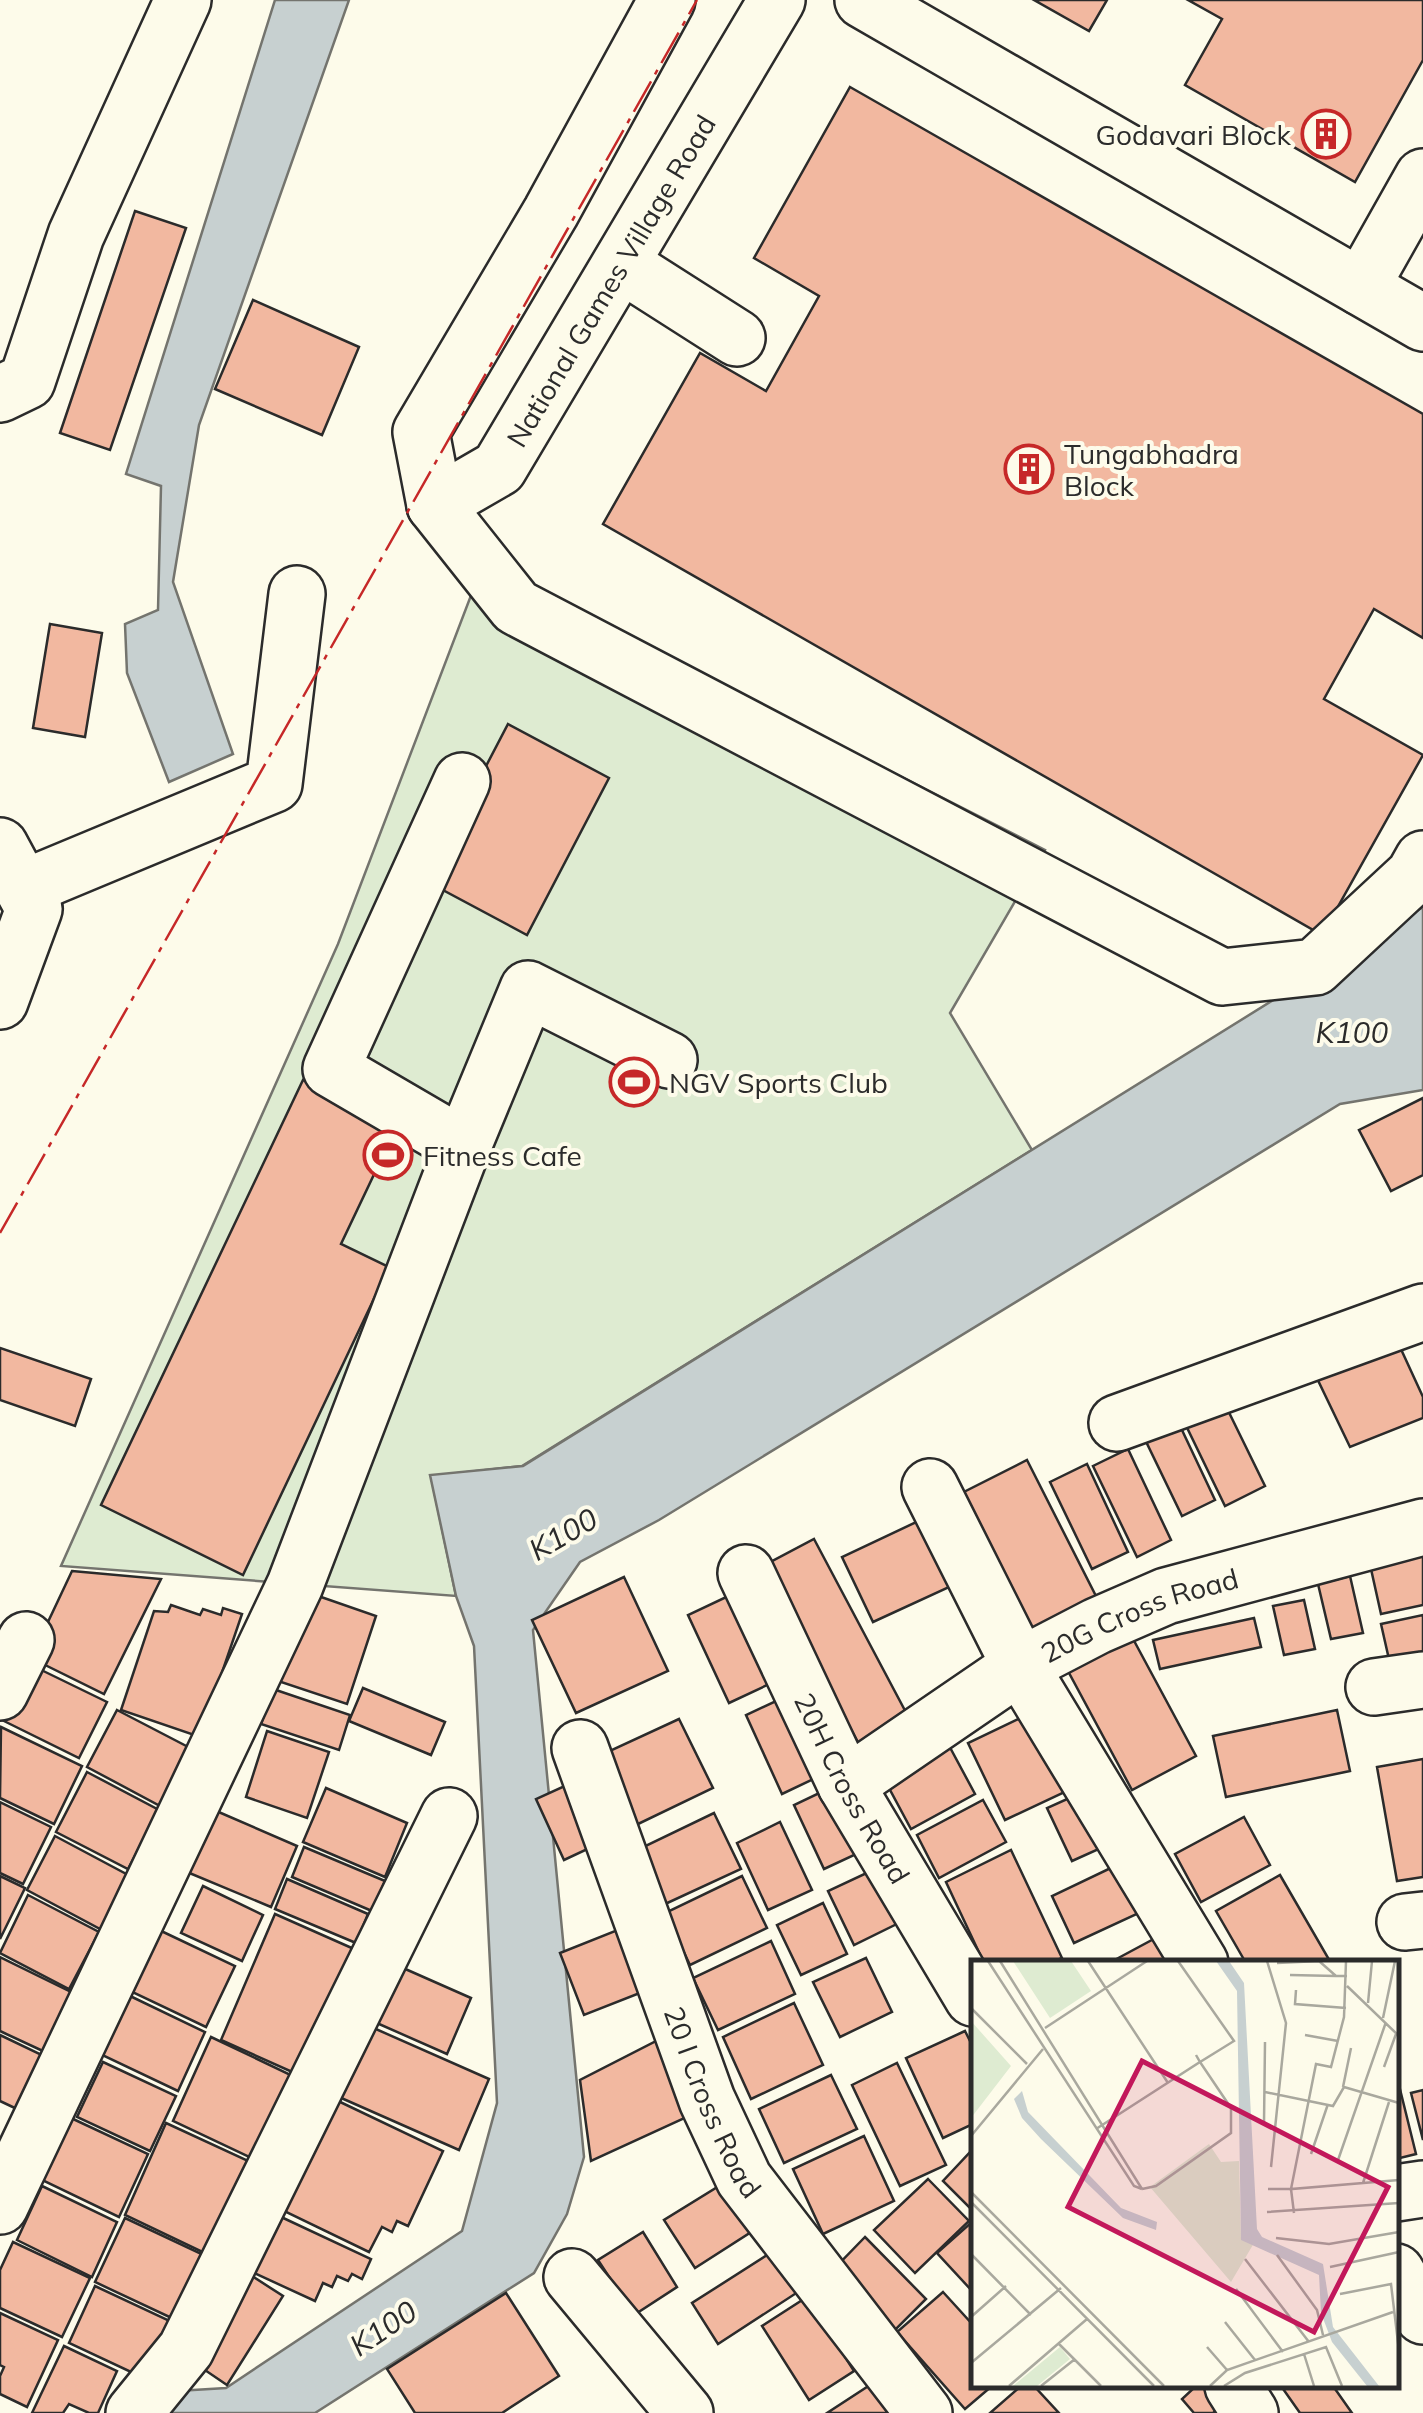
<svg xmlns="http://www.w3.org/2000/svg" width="1423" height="2413" font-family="Mulish,sans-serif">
<rect width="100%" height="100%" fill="#fdfbea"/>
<path fill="#deebd1" stroke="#74746e" stroke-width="2.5" d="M483,564L1045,850L950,1013L1032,1150L522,1466L431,1476L456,1596L61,1566L338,944Z"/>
<g fill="#c7d0d0" stroke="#74746e" stroke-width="2.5">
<path d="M275,0H349L199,425L173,582L233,754L169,782L127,673L125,624L158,610L161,486L126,474Z"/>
<path d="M1423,907V1090L1340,1104L659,1520L580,1562L533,1630L584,2157L567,2214L534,2273L315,2413H154L177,2391L226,2388L462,2231L497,2103L474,1646L456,1596L430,1475L523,1466Z"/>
</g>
<g fill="#f2b8a0" stroke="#2b2b2b" stroke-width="2.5">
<path d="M1034,0H1107L1089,31Z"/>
<path d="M1188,0H1423V60L1355,182L1185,85L1222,19Z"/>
<path d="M850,87L1423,414V638L1374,609L1324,699L1423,755L1322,935L603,524L700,353L766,391L819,296L754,258Z"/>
<path d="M135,211L186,228L110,450L60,433Z"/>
<path d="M253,300L359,347L322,435L215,389Z"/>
<path d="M50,624L102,633L85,737L33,728Z"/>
<path d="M508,724L609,778L527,935L426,881Z"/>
<path d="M303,1080L397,1126L341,1244L389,1267L243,1575L101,1505Z"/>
<path d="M1423,1098V1175L1391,1191L1359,1130Z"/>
<path d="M1394,1334L1423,1397V1418L1350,1447L1314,1372Z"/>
<path d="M0,1348L91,1379L75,1426L0,1400Z"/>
<path d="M1218,1390L1265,1486L1225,1506L1178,1409Z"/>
<path d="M1173,1411L1215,1500L1182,1516L1139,1427Z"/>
<path d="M1128,1449L1171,1540L1137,1557L1093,1466Z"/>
<path d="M1027,1460L1100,1604L1017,1646L944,1502Z"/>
<path d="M1087,1464L1128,1552L1092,1569L1050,1482Z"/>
<path d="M927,1517L958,1583L873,1622L842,1557Z"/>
<path d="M814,1539L910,1720L860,1746L763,1566Z"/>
<path d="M1423,1548V1605L1381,1614L1369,1560Z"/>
<path d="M72,1571L161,1579L104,1694L31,1658Z"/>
<path d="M1350,1576L1363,1633L1331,1639L1318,1584Z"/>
<path d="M624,1577L668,1671L576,1713L532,1620Z"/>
<path d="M301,1590L376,1616L347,1704L272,1679Z"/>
<path d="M739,1591L780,1679L729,1703L688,1615Z"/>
<path d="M1304,1600L1315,1649L1284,1655L1273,1606Z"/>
<path d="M171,1605L200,1615L203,1609L221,1615L223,1608L242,1614L200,1737L121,1710L154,1611L168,1612Z"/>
<path d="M1423,1615V1671L1393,1677L1381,1624Z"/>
<path d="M1254,1618L1261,1647L1160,1669L1153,1640Z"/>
<path d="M1125,1624L1196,1756L1132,1790L1061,1658Z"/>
<path d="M31,1665L107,1702L79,1758L4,1721Z"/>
<path d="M363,1688L445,1722L431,1755L349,1721Z"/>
<path d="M273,1689L350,1715L339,1750L261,1724Z"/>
<path d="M789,1695L826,1773L782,1794L746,1715Z"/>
<path d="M117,1710L192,1749L162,1807L87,1767Z"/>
<path d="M1337,1710L1350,1771L1226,1797L1213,1736Z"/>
<path d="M1031,1713L1067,1791L1005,1820L968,1743Z"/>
<path d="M679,1719L713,1788L636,1825L603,1754Z"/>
<path d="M1,1727L82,1766L54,1824L0,1798Z"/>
<path d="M267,1731L329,1752L307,1818L246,1797Z"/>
<path d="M946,1740L975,1794L911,1829L882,1775Z"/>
<path d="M1423,1759V1877L1397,1881L1377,1767Z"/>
<path d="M87,1772L159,1810L128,1869L56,1832Z"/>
<path d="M580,1779L609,1839L564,1860L536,1799Z"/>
<path d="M834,1786L865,1850L824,1869L794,1805Z"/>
<path d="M326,1788L407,1823L385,1877L303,1842Z"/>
<path d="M1085,1791L1110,1844L1072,1861L1047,1808Z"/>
<path d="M983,1800L1006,1842L939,1878L917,1835Z"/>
<path d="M0,1802L51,1827L23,1884L0,1873Z"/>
<path d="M214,1810L297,1846L271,1907L187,1872Z"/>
<path d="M714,1813L741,1869L663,1905L637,1850Z"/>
<path d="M1244,1817L1270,1865L1201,1902L1175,1854Z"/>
<path d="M780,1822L812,1890L768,1910L737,1843Z"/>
<path d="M55,1836L130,1876L102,1930L27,1890Z"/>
<path d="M304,1847L385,1881L372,1911L292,1877Z"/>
<path d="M1011,1850L1062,1958L1050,1963H984L946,1882Z"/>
<path d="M888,1863L913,1916L854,1945L828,1891Z"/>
<path d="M1117,1865L1139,1913L1074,1943L1052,1896Z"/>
<path d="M1280,1875L1331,1963H1246L1216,1911Z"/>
<path d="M0,1876L25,1888L0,1939Z"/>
<path d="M742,1876L767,1928L690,1965L665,1913Z"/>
<path d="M287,1879L368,1914L356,1943L275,1909Z"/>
<path d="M203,1886L263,1915L242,1961L181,1933Z"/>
<path d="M28,1895L99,1932L69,1989L0,1953Z"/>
<path d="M823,1903L847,1954L801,1975L777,1925Z"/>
<path d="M275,1914L354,1949L299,2075L221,2040Z"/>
<path d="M625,1927L650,1989L584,2015L560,1953Z"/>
<path d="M157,1929L235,1966L206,2027L128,1990Z"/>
<path d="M1165,1933L1180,1963H1109Z"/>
<path d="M771,1941L795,1994L718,2030L693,1978Z"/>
<path d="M0,1957L73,1993L45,2052L0,2031Z"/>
<path d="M866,1958L892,2012L840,2037L813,1982Z"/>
<path d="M394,1964L471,1998L447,2054L370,2020Z"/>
<path d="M128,1995L205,2032L178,2091L100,2054Z"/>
<path d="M794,2003L823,2065L751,2099L723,2037Z"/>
<path d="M369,2026L489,2079L459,2150L339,2097Z"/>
<path d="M965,2031L973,2047V2124L943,2138L906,2058Z"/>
<path d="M0,2035L44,2056L19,2110L0,2101Z"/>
<path d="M666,2036L700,2111L591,2161L580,2080Z"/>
<path d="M211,2037L297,2078L258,2161L173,2121Z"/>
<path d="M103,2062L176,2096L150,2151L77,2117Z"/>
<path d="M897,2063L946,2165L900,2186L852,2085Z"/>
<path d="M1396,2073L1416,2154L1396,2159Z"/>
<path d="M831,2075L857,2129L784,2163L759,2109Z"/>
<path d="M1423,2090V2140L1411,2093Z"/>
<path d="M336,2100L443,2151L408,2226L397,2221L392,2232L382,2227L369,2252L284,2211Z"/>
<path d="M71,2118L148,2154L119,2217L42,2180Z"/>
<path d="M166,2123L257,2165L215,2258L125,2215Z"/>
<path d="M864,2136L894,2201L823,2234L793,2169Z"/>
<path d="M973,2149V2210H972L943,2181Z"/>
<path d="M732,2178L762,2225L695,2268L664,2220Z"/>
<path d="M928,2179L969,2221L915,2273L874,2230Z"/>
<path d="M42,2186L117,2222L92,2277L17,2240Z"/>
<path d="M279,2216L371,2259L362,2279L352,2274L348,2281L337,2276L332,2287L323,2283L315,2301L252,2272Z"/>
<path d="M125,2218L208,2257L178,2321L95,2282Z"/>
<path d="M973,2221V2292L937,2253Z"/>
<path d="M643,2232L677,2287L634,2315L598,2260Z"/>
<path d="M865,2237L926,2299L894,2331L833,2270Z"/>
<path d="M13,2242L90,2278L62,2337L0,2308V2270Z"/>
<path d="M775,2250L801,2290L718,2344L692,2303Z"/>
<path d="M252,2276L283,2296L227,2385L196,2364Z"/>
<path d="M95,2286L172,2322L146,2379L69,2343Z"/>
<path d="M943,2292L973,2325V2386H992L965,2409L897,2332Z"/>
<path d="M506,2293L559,2376L502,2413H415L387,2369Z"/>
<path d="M807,2297L854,2371L809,2400L762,2326Z"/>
<path d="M0,2313L58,2340L27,2407L0,2394V2376L4,2367L0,2365Z"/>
<path d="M64,2346L117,2371L98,2413H89L69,2404L63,2413H32Z"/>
<path d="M870,2385L888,2413H827Z"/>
<path d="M1021,2386H1034L1059,2413H990Z"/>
<path d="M1196,2386H1211L1226,2402L1213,2413H1194L1182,2399Z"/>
<path d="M1281,2386H1333L1352,2413H1300Z"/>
</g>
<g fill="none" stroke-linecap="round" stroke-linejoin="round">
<g stroke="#2b2b2b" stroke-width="60">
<g id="minor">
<path d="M667,0L551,212L421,432L435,505L516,607L1222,977L1315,967L1414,875L1423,859"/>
<path d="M863,0L1423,323"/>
<path d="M621,264L737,338"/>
<path d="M1361,287L1423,177"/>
<path d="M0,394L27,381L76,235L183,0"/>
<path id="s1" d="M435,505L499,468L777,0"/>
<path d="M0,846L34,909L0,1001"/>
<path d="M24,888L274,784L297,594"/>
<path d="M463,1146L528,989L669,1060"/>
<path d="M1117,1423L1423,1312"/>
<path id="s2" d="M746,1573L846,1785L973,1998"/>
<path d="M1374,1687L1423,1680"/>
<path d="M0,1692L26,1640"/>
<path id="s3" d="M580,1748L707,2100L744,2179L924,2413"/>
<path d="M846,1785L1020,1666L930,1487"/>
<path d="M1405,1922L1423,1920"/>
<path id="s4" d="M1200,1963L1020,1666L1097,1626L1166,1596L1423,1527"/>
<path d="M1396,2193L1423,2189"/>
<path d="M0,2206L295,1585L463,1146L331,1069L462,781"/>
<path d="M1396,2272L1423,2316"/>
<path d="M572,2277L685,2413"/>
<path d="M1233,2386L1250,2413"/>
<path d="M134,2413L186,2349L449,1816"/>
</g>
</g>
<use href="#minor" stroke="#fdfbea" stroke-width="55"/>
<path stroke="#c62828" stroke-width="2.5" stroke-dasharray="35 8 5 8" stroke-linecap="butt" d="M0,1233L697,0"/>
</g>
<defs>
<g id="building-ring" transform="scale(2.5)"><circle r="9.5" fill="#fdfbea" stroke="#c62828" stroke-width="1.5"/><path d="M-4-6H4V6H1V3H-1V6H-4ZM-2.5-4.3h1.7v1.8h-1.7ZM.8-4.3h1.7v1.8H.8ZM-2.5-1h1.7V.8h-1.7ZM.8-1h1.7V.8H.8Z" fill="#c62828"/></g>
<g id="stadium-ring" transform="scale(2.5)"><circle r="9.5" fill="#fdfbea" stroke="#c62828" stroke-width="1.5"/><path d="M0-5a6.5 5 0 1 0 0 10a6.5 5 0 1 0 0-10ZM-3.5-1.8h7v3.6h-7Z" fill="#c62828"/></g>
</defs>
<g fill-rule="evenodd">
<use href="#building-ring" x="1326" y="134"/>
<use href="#building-ring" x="1029" y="469"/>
<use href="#stadium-ring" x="634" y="1082"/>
<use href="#stadium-ring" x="388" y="1155"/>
</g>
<g text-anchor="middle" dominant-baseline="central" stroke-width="8" stroke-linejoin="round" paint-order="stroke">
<g font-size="28" fill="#2b2b2b" stroke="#fdfbea" text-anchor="start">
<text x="1291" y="134" text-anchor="end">Godavari Block</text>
<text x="1064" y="453">Tungabhadra<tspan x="1064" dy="32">Block</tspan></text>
<text x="669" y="1082">NGV Sports Club</text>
<text x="423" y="1155">Fitness Cafe</text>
</g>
<g font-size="28" fill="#2b2b2b" stroke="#fdfbea">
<text stroke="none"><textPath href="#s1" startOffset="292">National Games Village Road</textPath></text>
<text stroke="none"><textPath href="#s4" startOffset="478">20G Cross Road</textPath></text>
<text stroke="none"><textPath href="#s2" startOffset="240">20H Cross Road</textPath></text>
<text stroke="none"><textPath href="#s3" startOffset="378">20 I Cross Road</textPath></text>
</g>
<g font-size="30" font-style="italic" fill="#2b2b2b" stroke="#fdfbea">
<text x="1352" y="1032">K100</text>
<text transform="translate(563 1534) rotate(-30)">K100</text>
<text transform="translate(383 2328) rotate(-34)">K100</text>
</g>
</g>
<g transform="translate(971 1960)">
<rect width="428" height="428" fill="#fdfbea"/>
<path d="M42,1H100L120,31L79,58ZM0,61L40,106L0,158ZM238,184L250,202L268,201L270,279L283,283L260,322L179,227ZM89,387L99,399L66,426H42Z" fill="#deebd1"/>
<path d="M245,1H258L273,23L286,269L291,277L352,304L362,367L408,426H396L361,382L350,353L348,315L270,280L266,31ZM51,131L57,152L150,248L186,262L185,270L152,258L70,179L51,158L43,139Z" fill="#c7d0d0"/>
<path fill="none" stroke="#a9a89e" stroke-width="2.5" d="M17,1L163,226L171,229M29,1L171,229M117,1L197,123M207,1L263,81L229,102L225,95M296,1L315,63L300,207M348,1L365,16H376M375,1L373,57L360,107L345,104L320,229L428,220M306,3L349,1M319,15L365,16M376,26L428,76M325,30L324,44L375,48M397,43L401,1M0,48L56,104M412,58L424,1M74,68L176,1M334,75L367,81M413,107L425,74M372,127L380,88M294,132L362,146L373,127L428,143M293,163L294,82M125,169L229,102L260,148V173L185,226L171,229M0,176L72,89M340,194L357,144M366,203L415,62M392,223L418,142M297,229H320L323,253M0,232L193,426M0,242L183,426M296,252L428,243M305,278L358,284L428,272M0,294L60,355M306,295L346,350L352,375M274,299L338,382M359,307L428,292M265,329L312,392M369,334L420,324L428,391M0,357L35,326M254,362L284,400M88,384L130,426M236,387L256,410M333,394L343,426M0,403L90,328M38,426L116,359M70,426L104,399M239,426L256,410L422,352M253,426L274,413L355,387L371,426"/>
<path fill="#c2185b" fill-opacity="0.15" stroke="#c2185b" stroke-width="5" d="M171,101L417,227L343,372L97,247Z"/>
<rect width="428" height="428" fill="none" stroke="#2b2b2b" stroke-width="5"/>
</g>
</svg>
